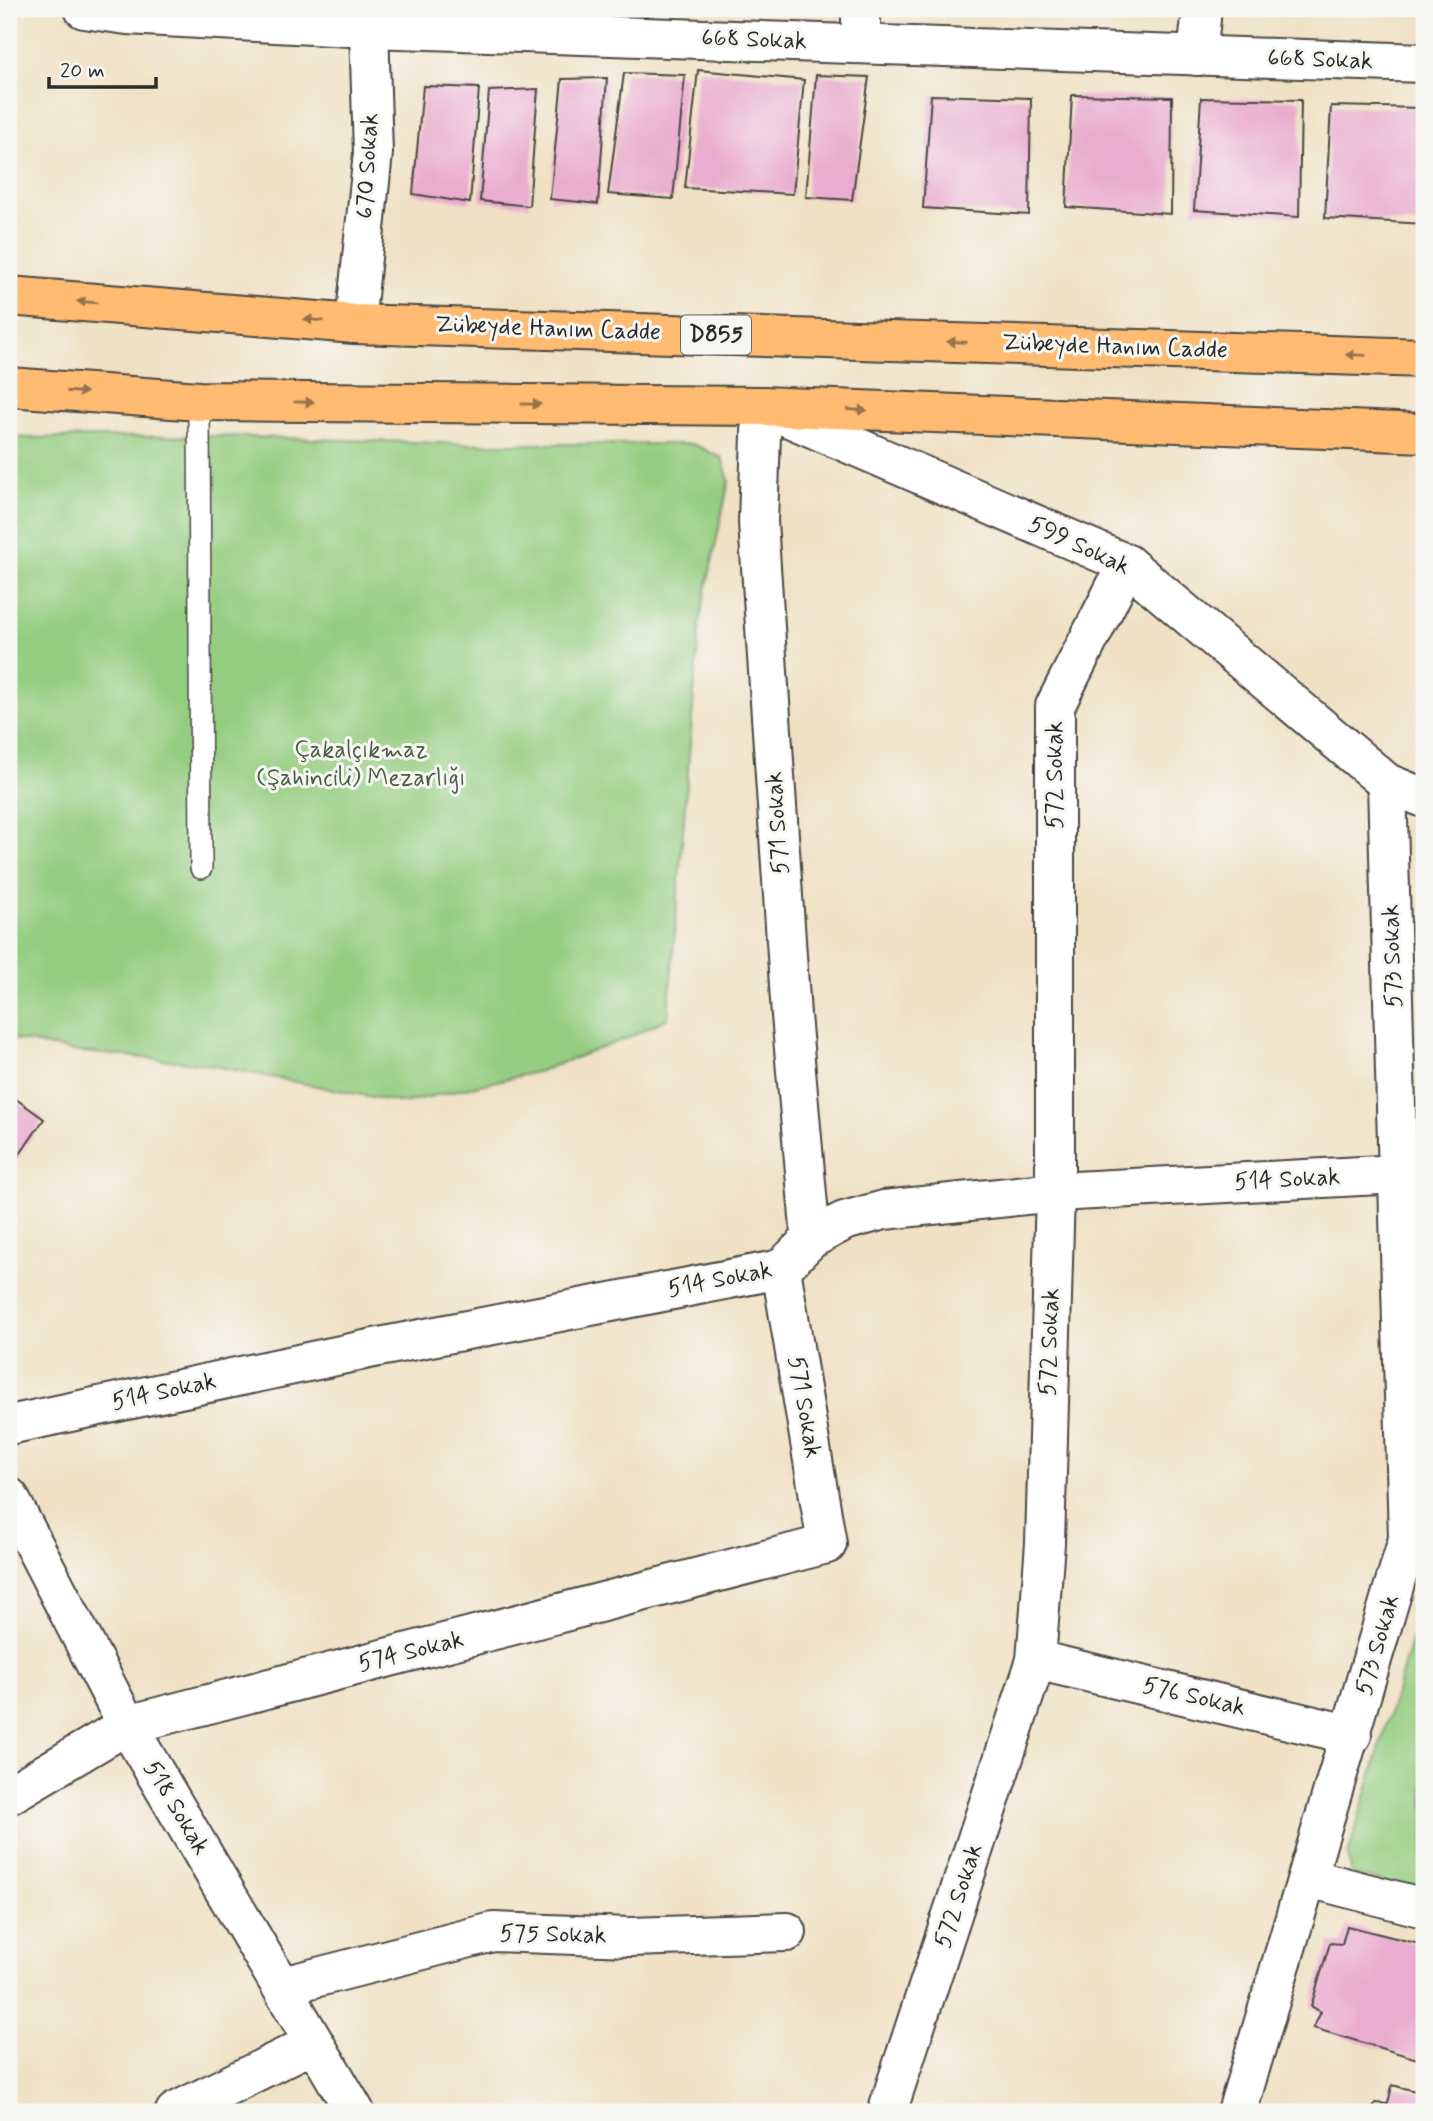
<svg xmlns="http://www.w3.org/2000/svg" width="1433" height="2121" font-family="Mynerve,sans-serif">
<rect width="100%" height="100%" fill="#f6f6f2"/>
<filter id="ink" filterUnits="userSpaceOnUse"><feTurbulence type="fractalNoise" baseFrequency=".0143" numOctaves="2"/><feDisplacementMap in="SourceGraphic" scale="14" xChannelSelector="R" yChannelSelector="G"/><feConvolveMatrix kernelMatrix="1 2 1 2 8 2 1 2 1" color-interpolation-filters="sRGB"/></filter>
<filter id="wash" filterUnits="userSpaceOnUse"><feTurbulence type="fractalNoise" baseFrequency=".00686" numOctaves="4" result="noise"/><feDisplacementMap in="SourceGraphic" scale="28" xChannelSelector="R" yChannelSelector="G"/><feGaussianBlur stdDeviation="1.57" result="paint"/><feColorMatrix in="noise" values="0 0 0 0 0 0 0 0 0 0 0 0 0 0 0 0 0 1.4 0 .05"/><feComposite in="paint" operator="in"/></filter>
<g filter="url(#wash)">
<rect width="100%" height="100%" fill="#f0e1c4"/>
<g fill="#94cd80" stroke="#607c56" stroke-width="2">
<path d="M219,436L471,444H693L722,458L729,480L700,619L668,1018L630,1037L540,1071L403,1103L199,1063L71,1051L9,1038V438Z"/>
<path d="M1424,1598V1892L1352,1874L1348,1855Z"/>
</g>
<g id="blocks">
<g fill="#eaaccf">
<path d="M698,70L804,80L793,194L685,188Z"/>
<path d="M624,73L685,75L673,199L608,194Z"/>
<path d="M816,75L869,77L852,200L806,197Z"/>
<path d="M607,78L598,204L550,199L562,79Z"/>
<path d="M423,86L479,88L470,203L413,194Z"/>
<path d="M538,89L529,206L480,201L489,91Z"/>
<path d="M931,95L1031,98L1029,215L923,208Z"/>
<path d="M1072,95L1172,97L1171,214L1066,207Z"/>
<path d="M1201,98L1301,100L1299,217L1194,210Z"/>
<path d="M1331,106L1424,108V224L1325,218Z"/>
<path d="M9,1094L44,1119L9,1170Z"/>
<path d="M1347,1926L1424,1945V2061L1313,2028L1321,2012L1311,2006L1330,1943L1342,1944Z"/>
<path d="M1392,2085L1424,2093V2112H1372L1375,2103L1388,2104Z"/>
</g>
</g>
</g>
<g filter="url(#ink)">
<use href="#blocks" fill-opacity="0" stroke="#494642" stroke-width="2"/>
<g fill="none" stroke-linecap="round" stroke-linejoin="round">
<g stroke="#494642" stroke-width="24">
<path id="lane" d="M199,401L201,868"/>
</g>
<g stroke="#494642" stroke-width="42">
<g id="street">
<path d="M84,9L127,15L369,28L1424,63"/>
<path d="M861,43V9"/>
<path d="M1197,56L1202,9"/>
<path d="M355,324L373,153L369,28L363,9"/>
<path d="M811,1239L791,1015L758,522L762,406L1127,564L1387,783L1424,798"/>
<path d="M9,1425L374,1348L781,1269L811,1239L844,1221L884,1210L1055,1192L1399,1174L1424,1176"/>
<path d="M9,1497L127,1725L355,2112"/>
<path d="M1036,1660L1352,1735"/>
<path d="M9,1795L127,1725L827,1544L781,1269"/>
<path d="M1309,1878L1424,1908"/>
<path d="M283,1986L493,1932L630,1937L787,1932"/>
<path d="M175,2112L314,2043"/>
<path d="M887,2112L1036,1660L1045,1543L1055,1192V706L1127,564"/>
<path d="M1237,2112L1408,1539L1387,783"/>
</g>
</g>
<g stroke="#494642" stroke-width="42">
<g id="highway">
<path d="M9,296L355,324L1424,358"/>
<path d="M9,387L199,401L762,406L1424,433"/>
</g>
</g>
<use href="#lane" stroke="#fff" stroke-width="21"/>
<use href="#street" stroke="#fff" stroke-width="38"/>
<use href="#highway" stroke="#ffbb71" stroke-width="38"/>
</g>
<defs><path id="oneway-solid" d="M-6-.8H1V-3.2L6.5 0L1 3.2V.8H-6Z" transform="scale(1.75)"/></defs>
<g fill="#95734e">
<use href="#oneway-solid" transform="translate(87 302) rotate(-175)"/>
<use href="#oneway-solid" transform="translate(314 320) rotate(-175)"/>
<use href="#oneway-solid" transform="translate(957 342) rotate(-178)"/>
<use href="#oneway-solid" transform="translate(1356 355) rotate(-178)"/>
<use href="#oneway-solid" transform="translate(77 392) rotate(4)"/>
<use href="#oneway-solid" transform="translate(304 402) rotate(1)"/>
<use href="#oneway-solid" transform="translate(531 404) rotate(1)"/>
<use href="#oneway-solid" transform="translate(857 410) rotate(2)"/>
</g>
</g>
<g text-anchor="middle" dominant-baseline="central" stroke-width="6" stroke-linejoin="round" paint-order="stroke">
<rect fill="#f6f6f2" stroke="#686867" stroke-width="2" x="681" y="315.5" width="70" height="39" rx="5"/>
<g font-size="23" font-weight="bold" fill="#2b2b2b">
<text x="716" y="335">D855</text>
</g>
<g font-size="24" fill="#2b2b2b" stroke="#f6f6f2">
<text transform="translate(754 40) rotate(2)">668 Sokak</text>
<text transform="translate(1320 60) rotate(2)">668 Sokak</text>
<text transform="translate(368 166) rotate(-87)">670 Sokak</text>
<text transform="translate(548 329) rotate(2)">Zübeyde Hanım Cadde</text>
<text transform="translate(1115 347) rotate(2)">Zübeyde Hanım Cadde</text>
<text transform="translate(1079 546) rotate(25)">599 Sokak</text>
<text transform="translate(1055 775) rotate(-90)">572 Sokak</text>
<text transform="translate(778 823) rotate(-94)">571 Sokak</text>
<text transform="translate(1393 956) rotate(-92)">573 Sokak</text>
<text transform="translate(1287 1180) rotate(-3)">514 Sokak</text>
<text transform="translate(720 1280) rotate(-11)">514 Sokak</text>
<text transform="translate(1050 1342) rotate(-88)">572 Sokak</text>
<text transform="translate(164 1392) rotate(-12)">514 Sokak</text>
<text transform="translate(804 1407) rotate(80)">571 Sokak</text>
<text transform="translate(1378 1645) rotate(-74)">573 Sokak</text>
<text transform="translate(411 1652) rotate(-14)">574 Sokak</text>
<text transform="translate(1194 1697) rotate(13)">576 Sokak</text>
<text transform="translate(176 1808) rotate(59)">518 Sokak</text>
<text transform="translate(959 1896) rotate(-72)">572 Sokak</text>
<text transform="translate(553 1935) rotate(1)">575 Sokak</text>
</g>
<g font-size="24" fill="#4a5c44" stroke="#f6f6f2">
<text x="361" y="750">Çakalçıkmaz<tspan x="361" dy="28">(Şahincili) Mezarlığı</tspan></text>
</g>
</g>
<rect width="1433" height="2121" fill="none" stroke="#f6f6f2" stroke-width="35"/>
<path d="M49 77v10h107v-10" fill="none" stroke="#2b2b2b" stroke-width="3.5"/>
<text x="60" y="77" font-size="21" fill="#2b2b2b" stroke="#f6f6f2" stroke-width="5" paint-order="stroke">20 m</text>
</svg>
